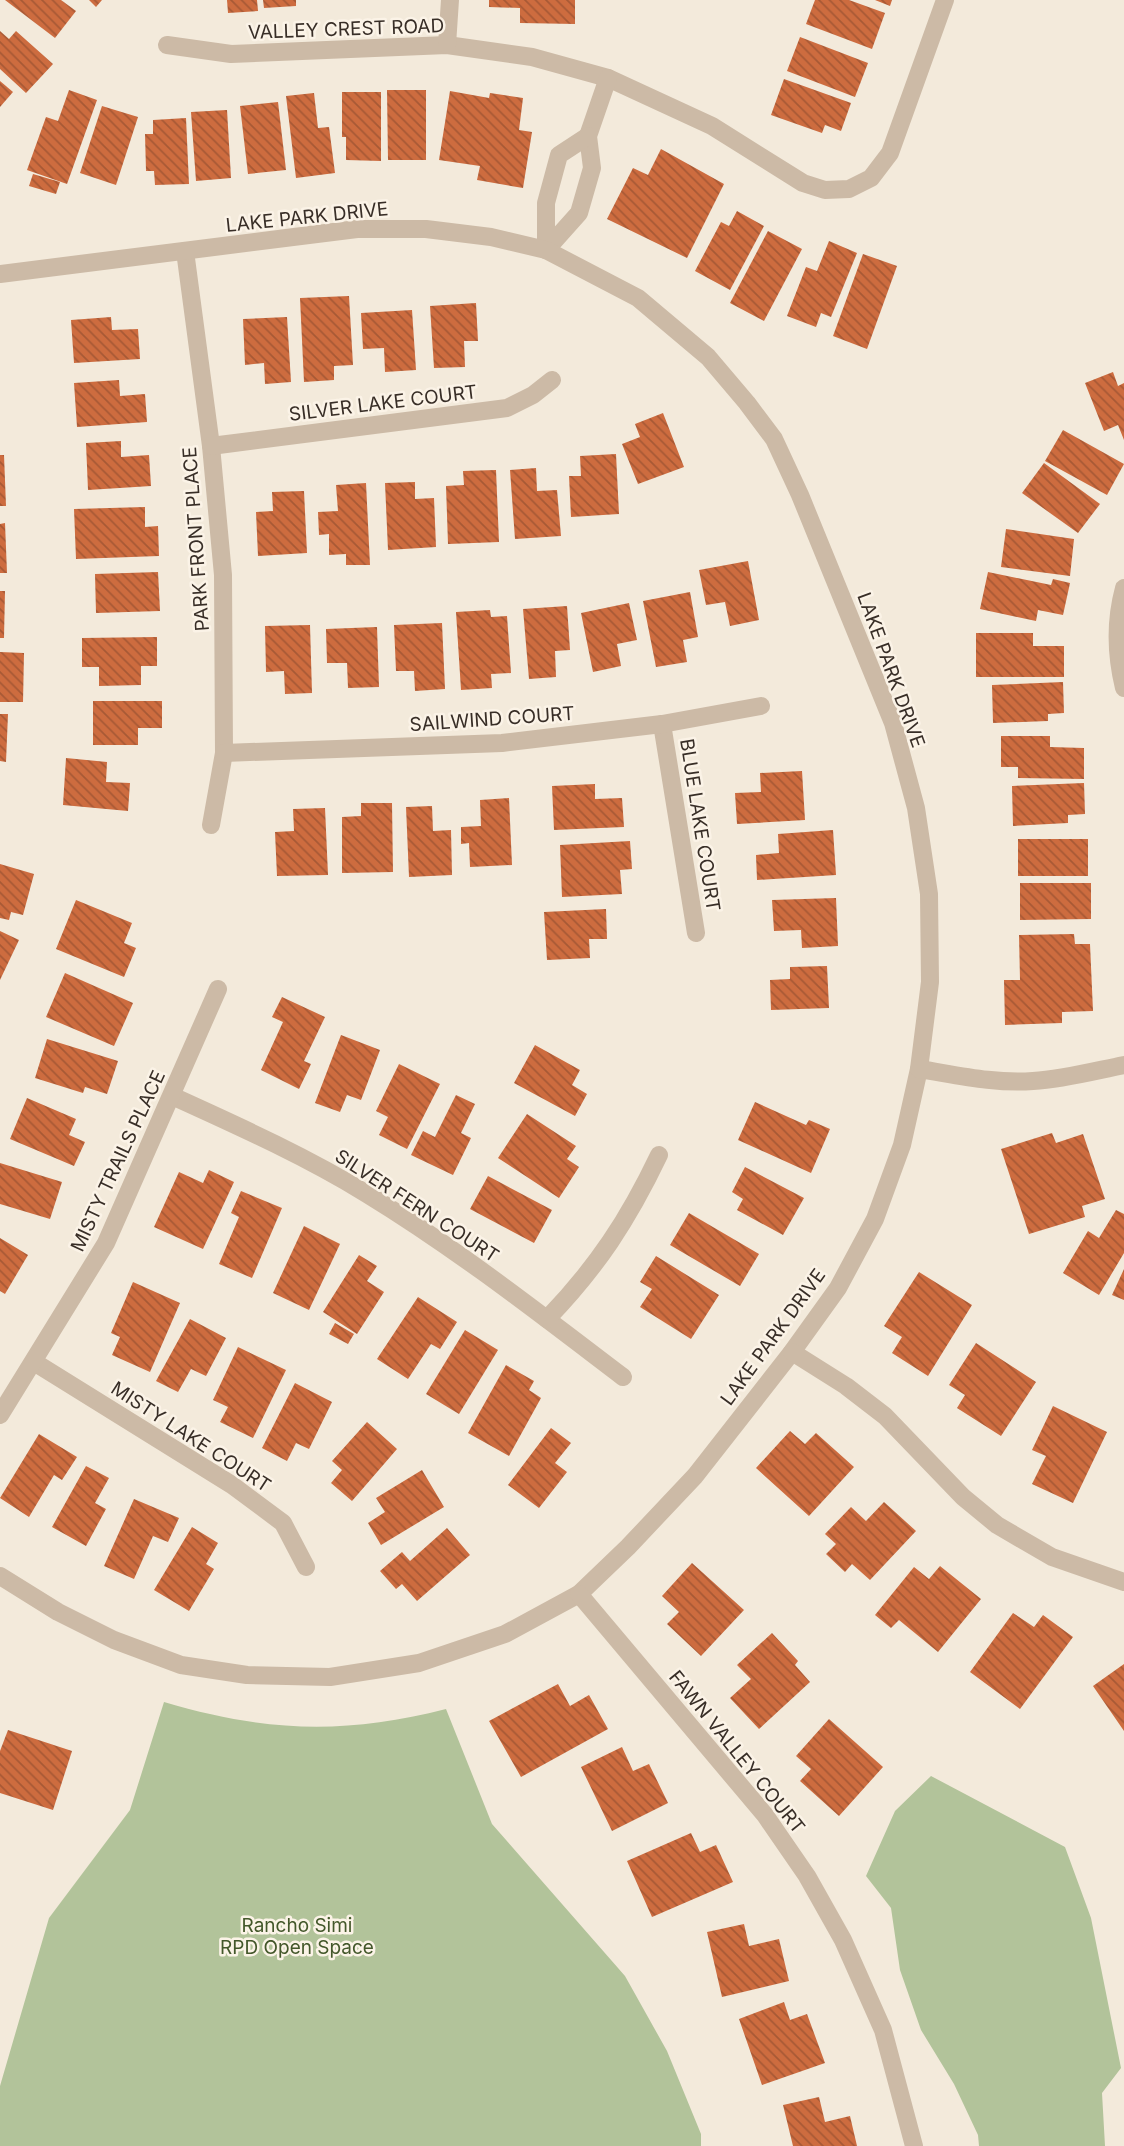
<svg xmlns="http://www.w3.org/2000/svg" width="1124" height="2146" font-family="Inter,sans-serif">
<defs>
<pattern id="building-back-hatch" width="6" height="6" patternUnits="userSpaceOnUse" patternTransform="scale(1.75)"><rect width="6" height="6" fill="#cd6c3f"/><path d="M-1 5l2 2M0 0l6 6M5-1l2 2" fill="none" stroke="#a75935"/></pattern>
</defs>
<rect width="100%" height="100%" fill="#f3eadb"/>
<g fill="#b2c39a">
<path d="M164,1702C265,1732 344,1735 446,1709L492,1824L625,1976L667,2051L701,2134V2146H0V2086L49,1918L130,1810Z"/>
<path d="M931,1776L1065,1847L1091,1918L1121,2068L1102,2093L1105,2146H979L978,2135L954,2084L921,2030L900,1970L891,1908L866,1876L895,1811Z"/>
</g>
<g fill="url(#building-back-hatch)">
<path d="M5,0H61L76,11L55,38Z"/>
<path d="M89,0H102L96,7Z"/>
<path d="M227,0H257L258,11L228,13Z"/>
<path d="M263,0H296V6L264,8Z"/>
<path d="M489,0H575V24L520,23V8L489,7Z"/>
<path d="M815,0H849L885,13L872,49L806,24Z"/>
<path d="M875,0H892L890,6Z"/>
<path d="M0,31L9,39L16,31L53,64L26,93L0,69Z"/>
<path d="M800,37L868,63L855,97L787,71Z"/>
<path d="M784,79L851,103L841,131L825,125L822,133L771,115Z"/>
<path d="M0,81L13,92L0,107Z"/>
<path d="M69,90L97,100L67,184L27,170L46,117L58,121Z"/>
<path d="M387,90H426V160H388Z"/>
<path d="M450,91L489,98L490,93L523,98L519,130L532,132L523,188L477,180L480,166L439,160Z"/>
<path d="M342,92H381V161L346,160V137H342Z"/>
<path d="M314,93L318,128L329,127L335,173L296,178L286,96Z"/>
<path d="M278,102L286,170L248,174L240,106Z"/>
<path d="M102,106L138,117L116,185L80,173Z"/>
<path d="M227,110L231,178L196,181L191,112Z"/>
<path d="M186,118L189,184L155,185L154,171H146L145,134H153V120Z"/>
<path d="M661,149L724,184L687,258L607,219L633,168L648,175Z"/>
<path d="M33,174L60,182L56,194L29,186Z"/>
<path d="M737,211L764,226L730,290L695,271L721,222L729,226Z"/>
<path d="M768,231L802,249L764,321L730,303Z"/>
<path d="M829,241L857,253L831,317L821,313L816,327L787,316L806,267L817,271Z"/>
<path d="M863,254L897,266L867,349L833,336Z"/>
<path d="M349,296L353,365L334,366V380L304,382L300,298Z"/>
<path d="M476,303L478,341H464L465,367L434,368L430,306Z"/>
<path d="M412,310L416,370L385,372L384,348L363,349L361,313Z"/>
<path d="M111,317L112,330L138,329L140,359L74,363L71,320Z"/>
<path d="M287,317L291,382L265,384L264,363L245,365L243,319Z"/>
<path d="M1113,372L1118,386L1124,383V440L1118,425L1104,431L1085,383Z"/>
<path d="M119,380L120,396L145,394L147,422L77,427L74,383Z"/>
<path d="M663,413L684,467L638,484L622,444L640,437L635,424Z"/>
<path d="M1063,430L1124,464L1107,495L1045,461Z"/>
<path d="M121,441V457L149,455L151,486L88,490L86,443Z"/>
<path d="M616,454L619,514L571,517L569,476H581L580,456Z"/>
<path d="M0,455H4L6,506H0Z"/>
<path d="M1044,463L1100,504L1078,533L1022,493Z"/>
<path d="M536,468L537,491L557,490L561,536L515,539L510,470Z"/>
<path d="M496,470L499,542L448,544L446,486L464,485L463,471Z"/>
<path d="M415,482V499L434,498L436,547L388,550L385,483Z"/>
<path d="M366,483L370,565H346V554L329,555V534L319,535L318,512L338,511L336,485Z"/>
<path d="M304,491L307,553L258,556L256,512L273,511L272,492Z"/>
<path d="M145,507V527L158,526L159,556L76,559L74,509Z"/>
<path d="M5,523L7,573H0V524Z"/>
<path d="M1006,529L1074,539L1070,576L1001,567Z"/>
<path d="M748,561L759,620L730,626L725,602L706,605L699,570Z"/>
<path d="M158,572L160,611L96,613L95,574Z"/>
<path d="M988,572L1051,585L1053,579L1070,583L1063,615L1038,610L1036,621L980,609Z"/>
<path d="M0,591H5L4,638H0Z"/>
<path d="M690,592L698,637L683,640L687,662L656,667L643,601Z"/>
<path d="M629,603L637,640L617,644L621,666L593,672L581,613Z"/>
<path d="M567,606L570,650L555,651L556,677L529,679L523,609Z"/>
<path d="M490,610L491,617L507,616L511,673L491,674L492,688L461,690L456,612Z"/>
<path d="M442,623L445,689L415,691L414,671H396L394,625Z"/>
<path d="M310,625L312,693L285,694L284,671L266,672L265,626Z"/>
<path d="M377,627L379,687L348,688L347,663H327L326,629Z"/>
<path d="M976,633H1033V646H1064V677H976Z"/>
<path d="M157,637V666H141V685L99,686V667H82V638Z"/>
<path d="M0,652L24,653L23,702H0Z"/>
<path d="M1063,682L1064,713L1048,714V721L993,723L992,685Z"/>
<path d="M93,701H162V728H138V745H93Z"/>
<path d="M0,714H8L6,762L0,761Z"/>
<path d="M1001,736H1050V747L1084,748V779L1018,778V767H1001Z"/>
<path d="M66,758L107,762L106,782L130,783L128,811L63,805Z"/>
<path d="M802,771L805,820L737,824L735,793L761,792L760,773Z"/>
<path d="M1084,783L1085,814L1068,815V823L1013,826L1012,786Z"/>
<path d="M595,784V799L622,798L624,827L554,830L552,786Z"/>
<path d="M509,798L512,865L470,867L469,843L461,844V827L481,826L480,800Z"/>
<path d="M361,803H392L393,872L342,873V817L361,816Z"/>
<path d="M432,806L433,831L451,830L452,875L409,877L406,807Z"/>
<path d="M325,808L328,875L277,876L275,832L294,831L293,809Z"/>
<path d="M833,830L836,875L757,880L756,855L779,853L778,834Z"/>
<rect x="1018" y="839" width="70" height="37"/>
<path d="M630,841L632,869L620,870L622,894L562,897L560,845Z"/>
<path d="M0,864L34,874L23,915L11,912L9,920L0,918Z"/>
<path d="M1020,883H1091V919L1020,920Z"/>
<path d="M836,898L838,946L802,948L801,930L774,931L772,900Z"/>
<path d="M76,900L132,923L124,943L136,948L124,977L56,949Z"/>
<path d="M606,909L607,939H589L590,958L547,960L544,912Z"/>
<path d="M0,931L19,940L0,980Z"/>
<path d="M1074,934L1075,944H1090L1093,1011L1062,1012V1023L1005,1025L1004,980H1020L1019,935Z"/>
<path d="M827,966L829,1008L771,1010L770,980L790,979V967Z"/>
<path d="M65,973L133,1003L114,1046L46,1017Z"/>
<path d="M282,997L325,1017L304,1061L311,1064L299,1089L261,1070L283,1022L272,1017Z"/>
<path d="M341,1035L380,1050L361,1100L347,1095L340,1112L315,1103Z"/>
<path d="M47,1039L118,1061L107,1094L85,1087L83,1093L35,1078Z"/>
<path d="M535,1045L580,1070L572,1085L587,1094L575,1116L514,1083Z"/>
<path d="M399,1064L440,1084L407,1149L379,1135L388,1117L376,1111Z"/>
<path d="M456,1095L475,1104L461,1133L471,1138L453,1175L411,1155L423,1131L435,1137Z"/>
<path d="M27,1098L76,1119L69,1135L85,1142L74,1166L10,1139Z"/>
<path d="M755,1102L806,1125L809,1120L830,1129L811,1173L738,1140Z"/>
<path d="M527,1114L576,1146L567,1159L579,1167L559,1198L498,1158Z"/>
<path d="M1052,1133L1056,1143L1083,1134L1105,1199L1082,1206L1085,1217L1029,1234L1001,1149Z"/>
<path d="M0,1163L62,1182L50,1219L0,1204Z"/>
<path d="M745,1167L804,1198L783,1235L737,1210L743,1199L732,1192Z"/>
<path d="M209,1170L234,1182L203,1249L154,1227L179,1172L203,1183Z"/>
<path d="M488,1176L552,1210L534,1243L470,1209Z"/>
<path d="M241,1191L282,1208L252,1278L219,1264L239,1217L231,1213Z"/>
<path d="M1116,1210L1124,1214V1253L1099,1295L1063,1273L1088,1231L1099,1238Z"/>
<path d="M689,1213L759,1254L740,1286L670,1245Z"/>
<path d="M304,1226L340,1244L309,1310L273,1293Z"/>
<path d="M0,1238L28,1255L5,1294L0,1291Z"/>
<path d="M359,1255L377,1266L367,1281L384,1292L357,1334L323,1312Z"/>
<path d="M656,1256L719,1295L691,1339L640,1307L652,1289L640,1282Z"/>
<path d="M1124,1269V1300L1112,1295Z"/>
<path d="M919,1272L972,1305L928,1376L892,1353L902,1337L884,1326Z"/>
<path d="M133,1282L180,1303L150,1372L112,1355L120,1337L111,1333Z"/>
<path d="M418,1297L457,1322L440,1349L431,1344L408,1379L377,1359Z"/>
<path d="M190,1319L226,1338L206,1376L191,1369L178,1392L156,1381Z"/>
<path d="M335,1323L354,1334L348,1344L329,1334Z"/>
<path d="M465,1330L498,1350L459,1414L426,1394Z"/>
<path d="M976,1343L1036,1382L1001,1436L957,1408L965,1395L949,1385Z"/>
<path d="M238,1347L286,1370L253,1438L220,1422L228,1407L213,1400Z"/>
<path d="M506,1365L534,1381L529,1390L541,1398L509,1456L468,1433Z"/>
<path d="M295,1383L332,1402L309,1449L296,1443L287,1461L262,1448Z"/>
<path d="M1053,1406L1107,1432L1073,1503L1032,1484L1046,1456L1032,1450Z"/>
<path d="M367,1422L397,1449L352,1501L331,1483L342,1470L332,1461Z"/>
<path d="M551,1428L571,1443L555,1463L567,1472L539,1508L508,1485Z"/>
<path d="M790,1431L805,1444L816,1433L854,1467L809,1516L756,1468Z"/>
<path d="M39,1434L77,1457L62,1480L54,1475L29,1517L0,1498Z"/>
<path d="M86,1466L109,1478L95,1503L106,1509L86,1546L52,1527Z"/>
<path d="M422,1470L444,1507L381,1545L368,1523L385,1512L376,1498Z"/>
<path d="M134,1499L179,1518L168,1542L153,1536L134,1579L104,1566Z"/>
<path d="M884,1502L916,1531L870,1580L852,1564L845,1572L826,1554L836,1544L825,1534L851,1507L866,1521Z"/>
<path d="M192,1527L218,1543L206,1564L214,1569L189,1611L154,1590Z"/>
<path d="M447,1528L470,1555L417,1601L402,1584L396,1589L380,1571L402,1552L410,1561Z"/>
<path d="M692,1563L744,1610L701,1656L667,1624L679,1612L662,1596Z"/>
<path d="M940,1566L981,1599L938,1652L899,1620L891,1628L875,1615L914,1567L929,1579Z"/>
<path d="M1013,1613L1034,1627L1043,1615L1073,1637L1020,1709L970,1672Z"/>
<path d="M772,1633L798,1661L795,1665L810,1682L759,1729L730,1698L751,1679L737,1665Z"/>
<path d="M1124,1664V1731L1093,1686Z"/>
<path d="M558,1684L570,1706L589,1695L608,1729L521,1777L489,1721Z"/>
<path d="M829,1719L883,1767L839,1816L800,1781L811,1769L796,1756Z"/>
<path d="M8,1730L72,1751L53,1810L0,1793V1751Z"/>
<path d="M622,1747L633,1771L649,1764L668,1803L612,1831L581,1767Z"/>
<path d="M691,1833L700,1852L716,1845L733,1882L652,1917L627,1861Z"/>
<path d="M744,1924L749,1946L779,1939L789,1981L722,1997L707,1932Z"/>
<path d="M784,2002L790,2020L807,2014L825,2063L762,2085L739,2019Z"/>
<path d="M819,2097L825,2122L850,2116L857,2146H793L783,2105Z"/>
</g>
<g fill="none" stroke-linecap="round" stroke-linejoin="round">
<g stroke="#ccbaa6" stroke-width="18">
<path d="M167,45L231,54L447,45L532,57L608,78L712,126L803,183L825,190L849,189L871,178L890,153L945,0"/>
<path d="M447,45L450,0"/>
<path d="M546,250L579,213L592,168L588,136L608,78"/>
<path d="M546,250V203L559,155L588,136"/>
<path d="M185,251L211,446L223,575L224,753L211,825"/>
<path d="M0,274L357,229H426L491,237L546,250L638,298L708,357L747,403L774,439L800,495L893,723L916,808L929,894L930,982L919,1069L902,1145L875,1219L838,1288L792,1352L695,1476L628,1547L579,1594L505,1634L419,1663L330,1677L247,1675L181,1665L114,1640L58,1612L0,1576"/>
<path d="M211,446L507,408L533,395L552,380"/>
<path d="M1124,588C1115,621 1116,655 1124,688"/>
<path d="M662,724L696,933"/>
<path d="M224,753L502,743L662,724L761,706"/>
<path d="M919,1069C957,1075 995,1084 1033,1081C1064,1079 1094,1071 1124,1065"/>
<path d="M172,1096C238,1126 305,1156 367,1194C457,1249 540,1314 623,1377"/>
<path d="M547,1319C597,1267 628,1220 659,1155"/>
<path d="M792,1352L846,1386L885,1416L963,1497L997,1525L1052,1557L1124,1582"/>
<path d="M34,1362L232,1485L283,1523L306,1567"/>
<path d="M0,1415L106,1243L218,989"/>
<path d="M579,1594L765,1815L807,1876L843,1940L883,2030L914,2146"/>
</g>
</g>
<g text-anchor="middle" dominant-baseline="central" stroke-width="5" stroke-linejoin="round" paint-order="stroke">
<g font-size="19" fill="#382e27" stroke="#fbf3e7">
<text transform="translate(346 29) rotate(-2)">VALLEY CREST ROAD</text>
<text transform="translate(307 217) rotate(-6)">LAKE PARK DRIVE</text>
<text transform="translate(383 403) rotate(-7)">SILVER LAKE COURT</text>
<text transform="translate(196 539) rotate(-94)">PARK FRONT PLACE</text>
<text transform="translate(891 670) rotate(70)">LAKE PARK DRIVE</text>
<text transform="translate(492 719) rotate(-4)">SAILWIND COURT</text>
<text transform="translate(700 825) rotate(81)">BLUE LAKE COURT</text>
<text transform="translate(118 1161) rotate(-65)">MISTY TRAILS PLACE</text>
<text transform="translate(417 1206) rotate(33)">SILVER FERN COURT</text>
<text transform="translate(773 1337) rotate(-54)">LAKE PARK DRIVE</text>
<text transform="translate(191 1437) rotate(33)">MISTY LAKE COURT</text>
<text transform="translate(737 1752) rotate(51)">FAWN VALLEY COURT</text>
</g>
<g font-size="19" fill="#43572a" stroke="#fbf3e7">
<text x="297" y="1925">Rancho Simi<tspan x="297" dy="22">RPD Open Space</tspan></text>
</g>
</g>
</svg>
